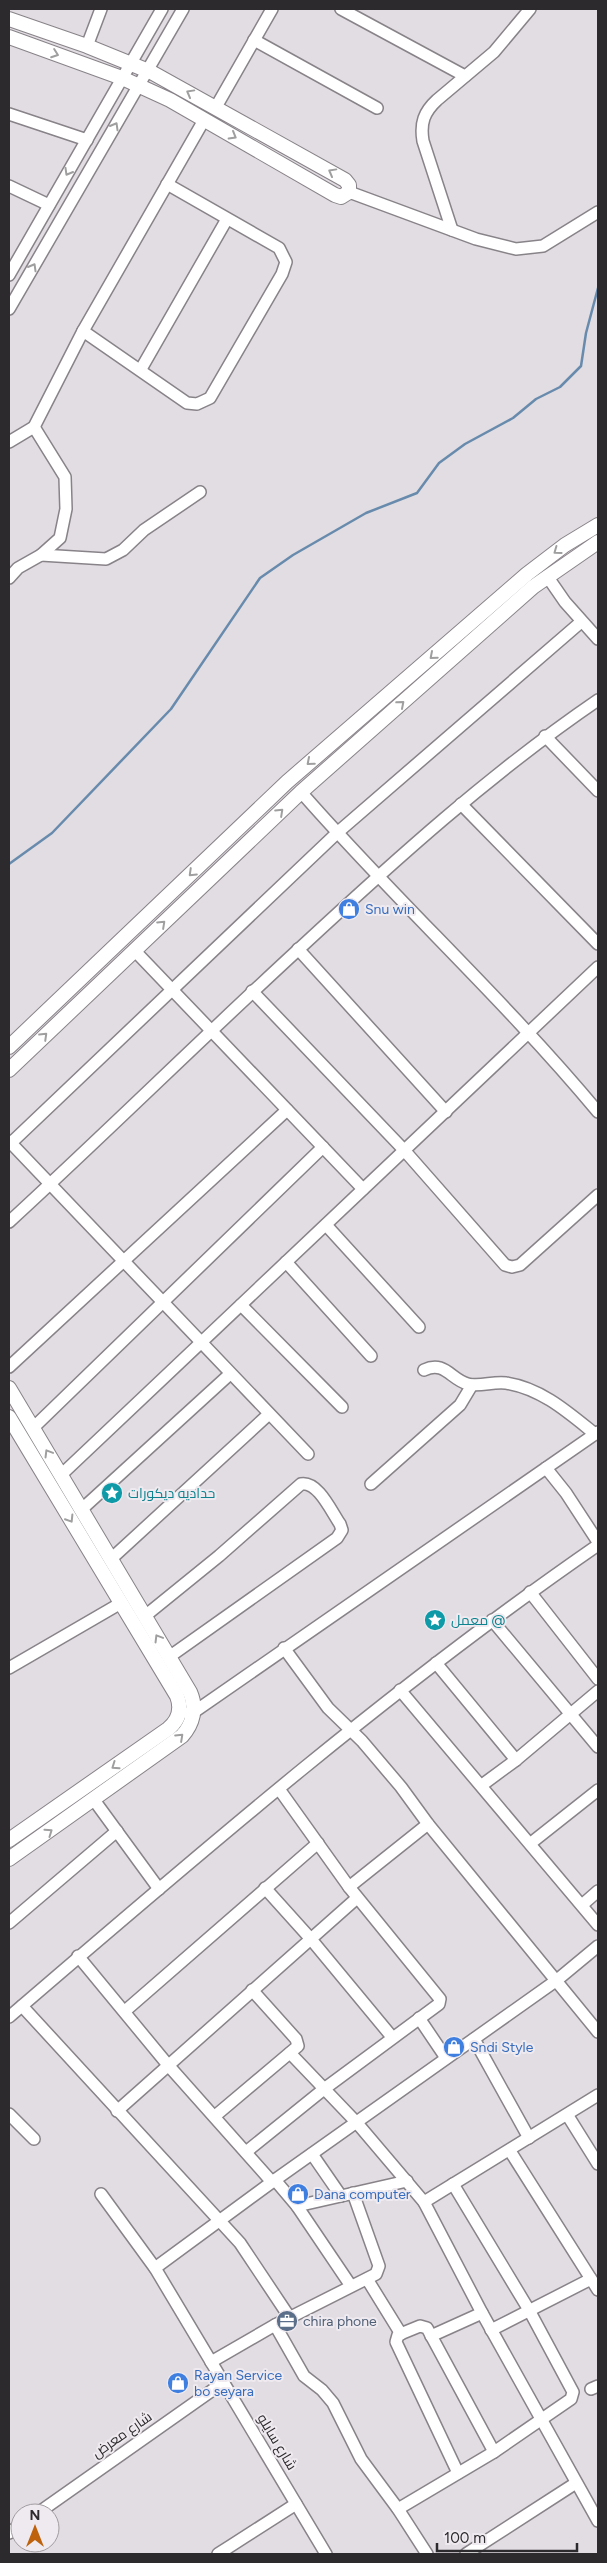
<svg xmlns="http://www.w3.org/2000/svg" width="607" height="2563" font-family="Figtree,Cairo,sans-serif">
<rect width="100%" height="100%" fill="#e1dde2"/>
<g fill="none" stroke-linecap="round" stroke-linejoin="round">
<path stroke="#688bad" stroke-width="2.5" d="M9,864L52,833L171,709L260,578L293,555L366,513L417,493L439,463L465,444L513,418L536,399L560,387L581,366L586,333L598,288"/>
<g stroke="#888388" stroke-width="14">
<g id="minor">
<path d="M341,9L465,76"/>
<path d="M254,40L377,108"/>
<path d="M87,46L101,9"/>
<path d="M216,107L272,9"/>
<path d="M9,114L87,140"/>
<path d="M9,186L49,205"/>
<path d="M349,192L476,239L516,249L543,246L598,212"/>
<path d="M452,230L423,141C420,123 424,112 437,100L494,52L530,9"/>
<path d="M9,275L162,9"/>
<path d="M9,309L183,9"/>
<path d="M83,331L187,403L197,404L210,398L282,274L286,262L279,248L167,184"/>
<path d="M141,369L227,219"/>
<path d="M9,442L34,427L83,331L204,120"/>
<path d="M41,555L106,559L123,550L144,530L200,492"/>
<path d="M547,576L565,602L598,639"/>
<path d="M9,578L18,568L41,555L60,538L66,509L65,477L34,427"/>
<path d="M545,736L598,791"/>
<path d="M301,792C397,902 505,1000 598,1112"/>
<path d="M461,804L598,944"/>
<path d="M298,949L446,1112"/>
<path d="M134,950L363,1189"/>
<path d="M252,991L404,1150L505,1265L512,1267L520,1265L598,1195"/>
<path d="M9,1141L308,1454"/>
<path d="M11,1143L337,833L581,622"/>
<path d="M9,1222C107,1132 202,1038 300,948C395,860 491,773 598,700"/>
<path d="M326,1225L419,1327"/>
<path d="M286,1262L371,1356"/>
<path d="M241,1305L342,1407"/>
<path d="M9,1367L287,1110"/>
<path d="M424,1370C445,1360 451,1380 468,1384C480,1387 494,1381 506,1383C541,1388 569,1413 595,1434"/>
<path d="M33,1428L323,1147"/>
<path d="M546,1468L566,1493L598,1542"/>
<path d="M61,1475L598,967"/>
<path d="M371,1484L460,1405L472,1385"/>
<path d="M82,1509L230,1374"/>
<path d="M111,1559L269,1414"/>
<path d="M530,1592L598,1679"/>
<path d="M145,1616L219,1556L301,1484C318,1481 331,1511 340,1524L342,1530L337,1538L169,1657"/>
<path d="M492,1620L598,1747"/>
<path d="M284,1648L328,1708L362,1741L401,1787L428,1824L598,2032"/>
<path d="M436,1663L516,1760"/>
<path d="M9,1668L121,1603"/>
<path d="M400,1690L598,1925"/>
<path d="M188,1713L194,1712L598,1432"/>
<path d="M482,1785L516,1760L598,1691"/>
<path d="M94,1800L159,1889"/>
<path d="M531,1843L598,1790"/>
<path d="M349,1887L428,1824"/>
<path d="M265,1888L310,1938L392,2037"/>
<path d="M582,1905L598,1891"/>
<path d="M9,1923L117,1831"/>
<path d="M78,1956L168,2065L272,2182"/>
<path d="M22,2006L240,2243L290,2318"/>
<path d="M125,2011L318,1843"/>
<path d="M9,2017C200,1853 391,1688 598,1545"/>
<path d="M419,2018L446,2058"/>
<path d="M474,2039L529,2138"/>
<path d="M290,2053L357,2123L424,2202L482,2313L598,2521"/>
<path d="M117,2111L357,1898"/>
<path d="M9,2114L34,2139"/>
<path d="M215,2116L298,2046L296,2039L252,1990"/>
<path d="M568,2116L598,2164"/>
<path d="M510,2151L598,2290"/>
<path d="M246,2152L324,2089L439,2004L440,1999L349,1887L279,1789"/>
<path d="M312,2154L341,2196"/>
<path d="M275,2180L297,2206L351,2286"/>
<path d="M101,2194L155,2268L326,2554"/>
<path d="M424,2202L598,2095"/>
<path d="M297,2206L407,2181"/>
<path d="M155,2268L272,2182L557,1980L598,1946"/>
<path d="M367,2279L401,2334"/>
<path d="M275,2325L304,2376L322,2390L333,2403L361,2459L398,2509L427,2554"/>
<path d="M491,2330L591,2279"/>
<path d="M431,2336L482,2313"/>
<path d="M211,2362L275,2325L376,2274L379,2266L353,2193"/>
<path d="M591,2389L598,2386"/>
<path d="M458,2473L396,2342L398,2335L420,2326L427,2328L494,2452"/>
<path d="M398,2509L494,2452L571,2399L573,2392L529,2310L453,2184"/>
<path d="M38,2513L224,2382"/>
<path d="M9,2533L20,2525"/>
<path d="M218,2554L296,2504"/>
<path d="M466,2554L576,2483"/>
</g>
</g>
<g stroke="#888388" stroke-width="16">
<g id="major">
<path d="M9,19L87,46L151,72L345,180L349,185V192L341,197L335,195L170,100L122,78L9,37"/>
<path d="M9,1047L287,782L527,574L565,545L598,525"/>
<path d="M9,1070L301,792L533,587L598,542"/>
<path d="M9,1388L190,1692C197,1708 193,1724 182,1736L9,1859"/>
<path d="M9,1417L177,1696C182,1709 179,1720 168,1729L9,1840"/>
</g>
</g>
<use href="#minor" stroke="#fff" stroke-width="11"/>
<use href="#major" stroke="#fff" stroke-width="14"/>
</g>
<defs><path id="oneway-chevron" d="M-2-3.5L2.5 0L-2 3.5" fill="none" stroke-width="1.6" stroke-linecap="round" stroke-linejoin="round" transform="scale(1.25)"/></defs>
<g stroke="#a09fa0">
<use href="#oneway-chevron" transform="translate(55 54) rotate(20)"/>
<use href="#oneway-chevron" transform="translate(190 93) rotate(-151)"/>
<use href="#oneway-chevron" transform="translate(115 126) rotate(-60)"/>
<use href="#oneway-chevron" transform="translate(233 136) rotate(30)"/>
<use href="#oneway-chevron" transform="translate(68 172) rotate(120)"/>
<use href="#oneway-chevron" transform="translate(332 172) rotate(-151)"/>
<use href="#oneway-chevron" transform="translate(33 267) rotate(-60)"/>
<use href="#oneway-chevron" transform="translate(557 551) rotate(144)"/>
<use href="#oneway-chevron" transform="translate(433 656) rotate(139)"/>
<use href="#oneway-chevron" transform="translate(401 704) rotate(-41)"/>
<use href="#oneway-chevron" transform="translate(310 762) rotate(139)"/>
<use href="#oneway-chevron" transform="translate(280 812) rotate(-43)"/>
<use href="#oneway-chevron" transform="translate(192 873) rotate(136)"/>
<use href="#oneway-chevron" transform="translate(162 924) rotate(-43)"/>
<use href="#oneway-chevron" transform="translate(44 1036) rotate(-44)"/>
<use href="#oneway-chevron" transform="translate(48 1453) rotate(-121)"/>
<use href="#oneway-chevron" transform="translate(70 1519) rotate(58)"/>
<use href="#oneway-chevron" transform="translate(158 1638) rotate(-121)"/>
<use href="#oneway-chevron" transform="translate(180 1737) rotate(-43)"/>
<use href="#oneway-chevron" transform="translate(115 1766) rotate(145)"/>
<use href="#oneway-chevron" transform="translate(49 1832) rotate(-35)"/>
</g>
<defs>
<g id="shop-disc" transform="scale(1.125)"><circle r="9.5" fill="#3f7fe0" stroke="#efeaef"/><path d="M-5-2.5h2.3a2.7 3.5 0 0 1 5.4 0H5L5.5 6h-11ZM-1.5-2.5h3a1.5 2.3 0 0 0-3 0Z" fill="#fff"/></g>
<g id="sight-disc" transform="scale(1.125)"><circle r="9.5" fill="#0f9aa8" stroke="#efeaef"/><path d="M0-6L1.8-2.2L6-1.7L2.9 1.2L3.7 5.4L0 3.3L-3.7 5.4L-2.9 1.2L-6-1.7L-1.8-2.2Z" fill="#fff"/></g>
<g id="office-disc" transform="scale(1.125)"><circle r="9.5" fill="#5c6f8a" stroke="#efeaef"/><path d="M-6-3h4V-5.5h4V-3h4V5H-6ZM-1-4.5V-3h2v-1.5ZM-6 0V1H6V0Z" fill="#fff"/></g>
</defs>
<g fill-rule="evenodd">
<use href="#shop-disc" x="349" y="909"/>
<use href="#sight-disc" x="112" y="1493"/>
<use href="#sight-disc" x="435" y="1620"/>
<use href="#shop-disc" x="454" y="2047"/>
<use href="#shop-disc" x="298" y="2194"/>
<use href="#office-disc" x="287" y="2321"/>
<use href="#shop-disc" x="178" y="2383"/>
</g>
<g text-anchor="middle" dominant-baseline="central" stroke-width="4" stroke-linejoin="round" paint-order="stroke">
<g font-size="14" fill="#366cbe" stroke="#efeaef" text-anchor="start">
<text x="365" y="909">Snu win</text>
<text x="470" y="2047">Sndi Style</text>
<text x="314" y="2194">Dana computer</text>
<text x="194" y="2375">Rayan Service<tspan x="194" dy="16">bo seyara</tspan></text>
</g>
<g font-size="14" fill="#0d838f" stroke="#efeaef" text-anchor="start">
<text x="128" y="1493">حداديه ديكورات</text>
<text x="451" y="1620">معمل @</text>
</g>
<g font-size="14" fill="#4e5e75" stroke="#efeaef" text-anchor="start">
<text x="303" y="2321">chira phone</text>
</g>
<g font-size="14" fill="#2c2a2c" stroke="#efeaef">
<text transform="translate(122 2435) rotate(-35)">شارع معرض</text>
<text transform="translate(277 2442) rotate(59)">شارع سايلو</text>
</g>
</g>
<rect width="607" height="2563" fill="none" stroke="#2c2a2c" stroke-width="20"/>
<g transform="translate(35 2528)"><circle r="24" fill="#efeaef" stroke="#a19da1"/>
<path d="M0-4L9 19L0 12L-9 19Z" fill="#be620e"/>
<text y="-8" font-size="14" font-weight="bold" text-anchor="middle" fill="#2c2a2c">N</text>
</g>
<path d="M437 2543v8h140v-8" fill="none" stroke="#2c2a2c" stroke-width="2.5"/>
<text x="444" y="2543" font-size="15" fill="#2c2a2c" stroke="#efeaef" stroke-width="4" paint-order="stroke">100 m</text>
</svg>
